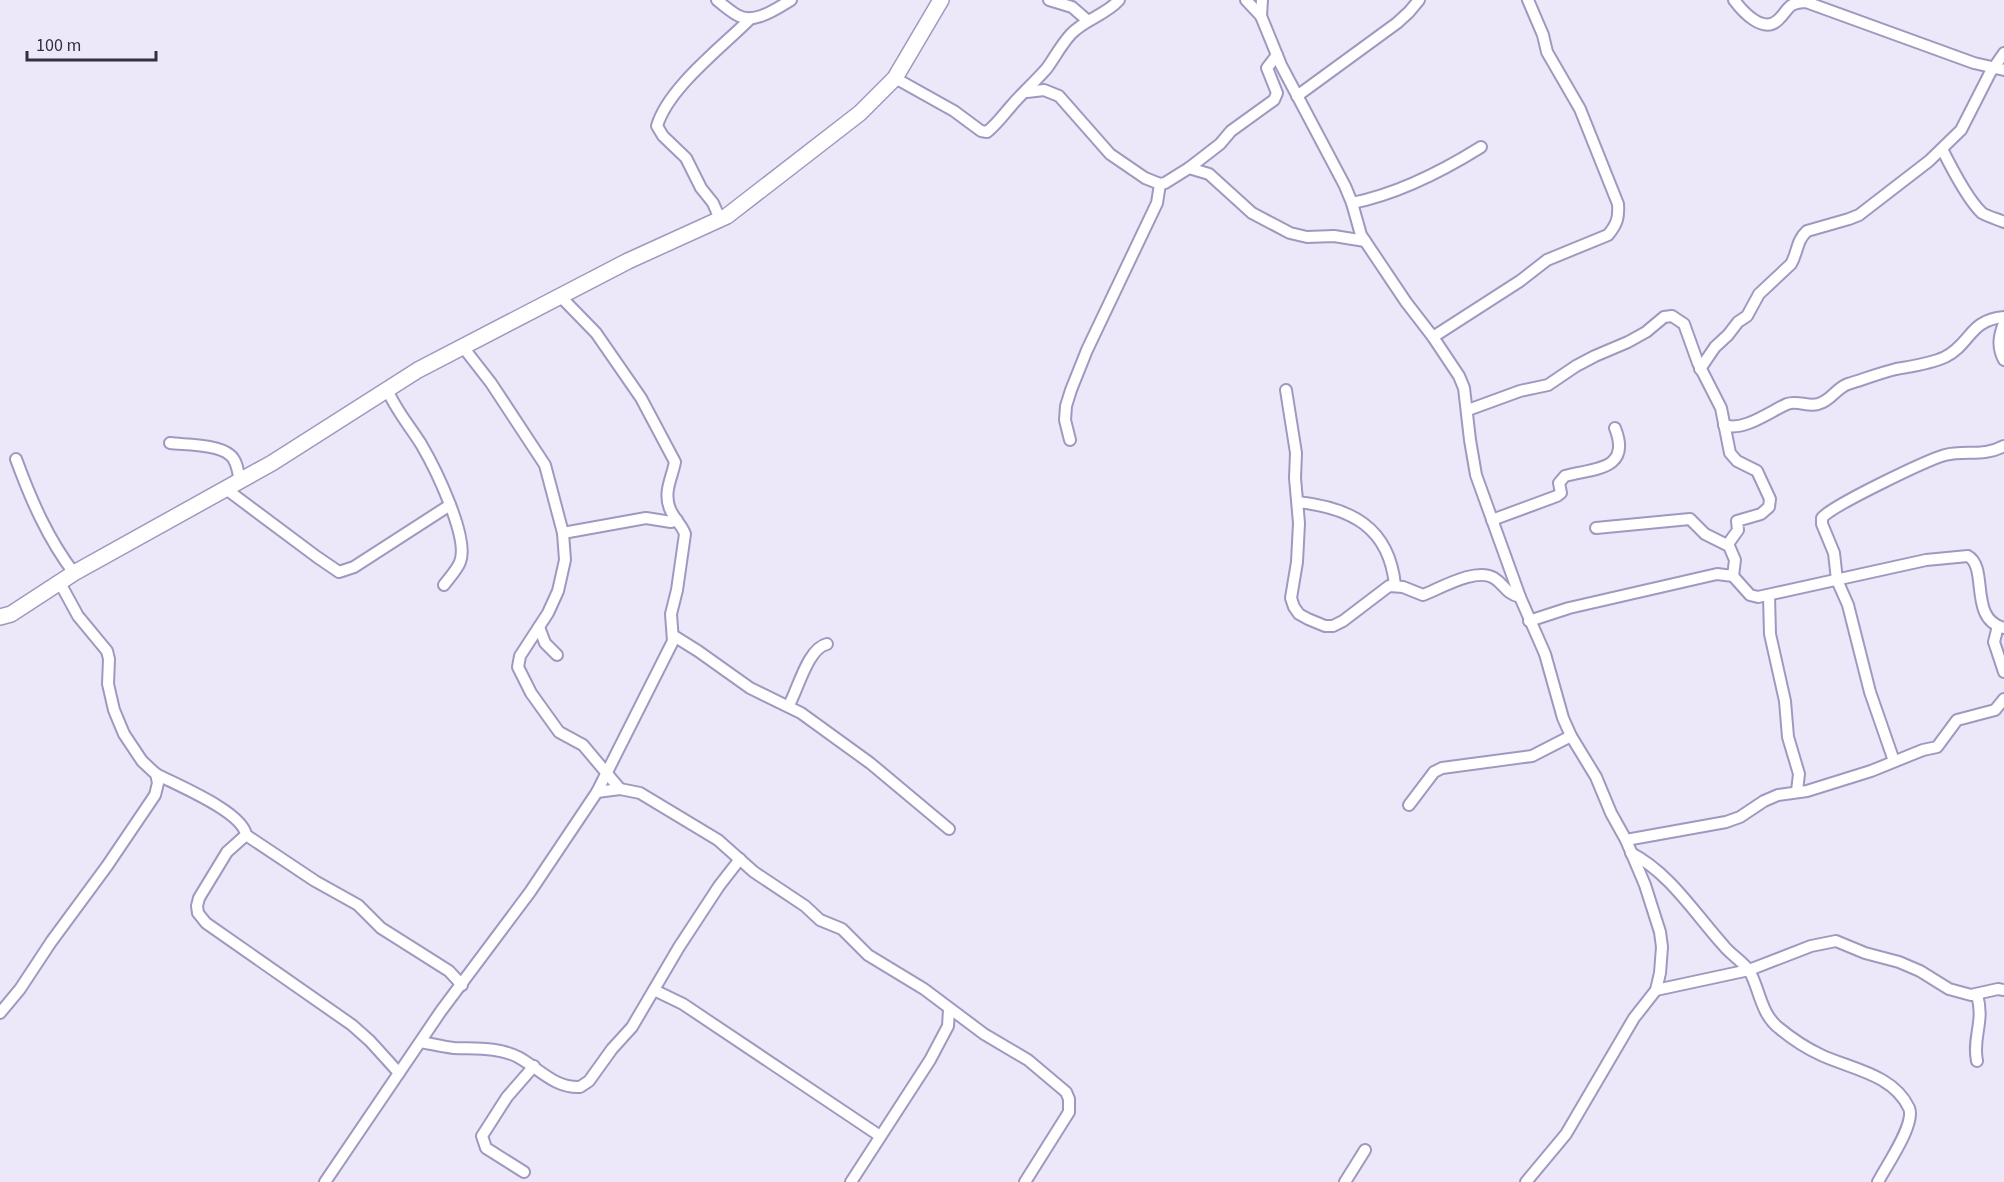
<svg xmlns="http://www.w3.org/2000/svg" width="2004" height="1182" font-family="'Source Sans 3',sans-serif">
<rect width="100%" height="100%" fill="#ece8f9"/>
<g fill="none" stroke-linecap="round" stroke-linejoin="round">
<g stroke="#a198c0" stroke-width="14">
<g id="minor">
<path d="M717,0C723,5 730,11 737,15C754,25 776,9 791,0"/>
<path d="M1049,0L1072,7L1087,20"/>
<path d="M1246,0L1261,16"/>
<path d="M1262,0L1261,16L1281,65L1345,186L1352,203L1361,235L1406,302L1433,337L1459,376L1464,388L1470,440L1476,475L1520,597L1545,654L1563,718L1571,736L1596,777L1611,813L1626,840L1645,885L1660,932L1662,947L1660,973L1656,990L1634,1018L1566,1134L1526,1182"/>
<path d="M1734,0C1743,12 1763,34 1778,20C1790,9 1786,3 1806,2L1974,63L2004,70"/>
<path d="M895,78L954,111L981,131L987,132C997,124 1004,114 1012,105C1023,92 1036,81 1047,68C1055,57 1061,45 1071,34C1085,19 1106,15 1119,0"/>
<path d="M1027,92L1044,90L1059,96L1110,154L1145,178L1160,184L1165,183L1189,168L1220,144L1231,131L1274,100L1277,93L1267,68L1277,55"/>
<path d="M1297,96L1397,23L1409,12L1419,0"/>
<path d="M1942,149C1950,165 1969,201 1982,213C1989,217 1997,219 2004,222"/>
<path d="M1189,168L1209,174L1252,213L1290,233L1307,237L1334,236L1365,241"/>
<path d="M1352,203C1398,194 1441,172 1481,147"/>
<path d="M720,219L713,203L701,188L686,158L663,136L657,126C668,88 722,47 750,19"/>
<path d="M2004,323C1999,336 1997,347 2004,360"/>
<path d="M1433,337L1520,281L1547,260L1608,235C1617,224 1619,218 1618,204L1580,109L1547,52L1543,35L1528,0"/>
<path d="M463,347L491,383L545,465L563,533L565,560L558,591L548,613L520,656L518,667L531,693L559,732L583,745L620,789"/>
<path d="M1700,369L1715,347L1728,335L1738,322L1747,316L1759,294L1791,264C1798,252 1796,241 1807,231L1849,219L1859,215L1929,161L1961,130L1990,73L2004,53"/>
<path d="M387,389C395,409 409,425 421,444C434,466 470,538 460,562C457,570 449,578 444,585"/>
<path d="M1286,390L1296,453L1295,478L1299,523L1297,562L1291,598L1294,607L1299,614L1308,619L1325,626H1333L1343,621L1389,586L1403,587L1423,595C1441,588 1476,567 1494,578C1505,585 1505,593 1520,597"/>
<path d="M1468,410L1520,391L1548,385L1576,366L1595,356L1628,342L1646,332L1664,317L1672,316L1684,324L1698,363L1721,408L1730,453L1737,461L1757,471L1770,499L1769,507L1761,514L1737,521L1738,530L1728,544"/>
<path d="M1724,425C1743,432 1769,412 1787,404C1797,400 1808,407 1818,404C1831,401 1836,388 1848,384C1864,379 1880,373 1896,369C1913,366 1930,364 1945,357C1971,344 1969,320 2004,317"/>
<path d="M1070,440L1065,420L1066,406L1071,390L1087,350L1157,203L1160,184"/>
<path d="M170,443C185,445 218,444 230,455C237,460 238,472 240,481"/>
<path d="M16,459C31,500 48,539 74,573"/>
<path d="M226,489L317,557L339,572L354,567L450,505"/>
<path d="M1298,502C1351,508 1389,527 1395,585"/>
<path d="M1492,520L1557,496L1561,493L1559,483L1565,476C1593,468 1632,471 1615,428"/>
<path d="M1596,528L1690,519L1705,534L1729,546L1735,560L1733,576"/>
<path d="M563,533L646,518L671,522L677,520"/>
<path d="M1769,596L1770,634L1785,701L1788,737L1799,774L1797,791"/>
<path d="M1529,621L1569,608L1717,574L1733,576L1750,595L1758,597L1926,560L1968,556C1989,568 1968,619 2004,628"/>
<path d="M1998,626L1994,642L2004,672"/>
<path d="M539,627L545,643L557,655"/>
<path d="M674,636L698,651L750,688L801,713L870,763L949,829"/>
<path d="M789,705C798,689 808,648 827,644"/>
<path d="M1894,761L1870,692L1848,605L1837,580L1834,553L1822,524V518C1831,506 1927,460 1945,455C1965,450 1984,457 2004,446"/>
<path d="M156,774C177,785 243,812 246,835L227,852L199,898L197,906L198,913L206,923L352,1025L370,1041L399,1073"/>
<path d="M597,792L620,789L640,793L718,840L754,872L805,906L820,920L842,929L868,955L924,989L984,1034L1028,1060L1066,1092L1069,1099V1112L1025,1182"/>
<path d="M1409,805L1434,772L1442,768L1532,756L1571,736"/>
<path d="M246,835L315,881L358,905L381,928L449,971L462,985"/>
<path d="M1626,840L1726,822L1740,817L1764,801L1778,795L1807,791L1871,771L1923,750L1937,747L1957,720L1995,710L2004,699"/>
<path d="M1631,853C1670,873 1695,914 1724,946C1731,955 1745,963 1750,972C1760,991 1761,1014 1779,1028C1791,1038 1806,1048 1821,1055C1851,1069 1893,1074 1909,1108C1916,1124 1886,1166 1878,1182"/>
<path d="M654,990L683,1004L880,1136"/>
<path d="M1656,990L1749,970L1811,946L1836,941L1865,953L1899,962L1920,971L1949,989L1971,995L1998,989L2004,990"/>
<path d="M0,1013L20,989L51,942L107,866L155,795L158,783L156,774L142,761L124,734L114,710L108,684L109,659L107,651L78,616L60,583"/>
<path d="M421,1042C432,1044 443,1047 454,1048C476,1049 498,1047 518,1057C540,1069 554,1088 580,1087L589,1081L612,1049L632,1027L679,947L719,886L740,859"/>
<path d="M1977,1061C1972,1037 1985,1022 1977,995"/>
<path d="M524,1172L486,1148L482,1136L507,1097L534,1066"/>
<path d="M325,1182L441,1011L530,892L597,792L673,641L671,614L677,590L685,534C682,525 674,519 670,509C663,492 672,478 675,462L641,398L596,333L561,297"/>
<path d="M851,1182L930,1060L948,1026L949,1010"/>
<path d="M1345,1182L1365,1150"/>
</g>
</g>
<g stroke="#a198c0" stroke-width="18">
<path id="secondary" d="M0,617L11,614L74,573L272,463L418,370L628,261L727,216L860,113L895,78L941,0"/>
</g>
<use href="#minor" stroke="#fff" stroke-width="10"/>
<use href="#secondary" stroke="#fff" stroke-width="15"/>
</g>
<path d="M27 51v9h129v-9" fill="none" stroke="#332f40" stroke-width="3"/>
<text x="36" y="51" font-size="18" fill="#332f40" stroke="#ece8f9" stroke-width="4.5" paint-order="stroke">100 m</text>
</svg>
